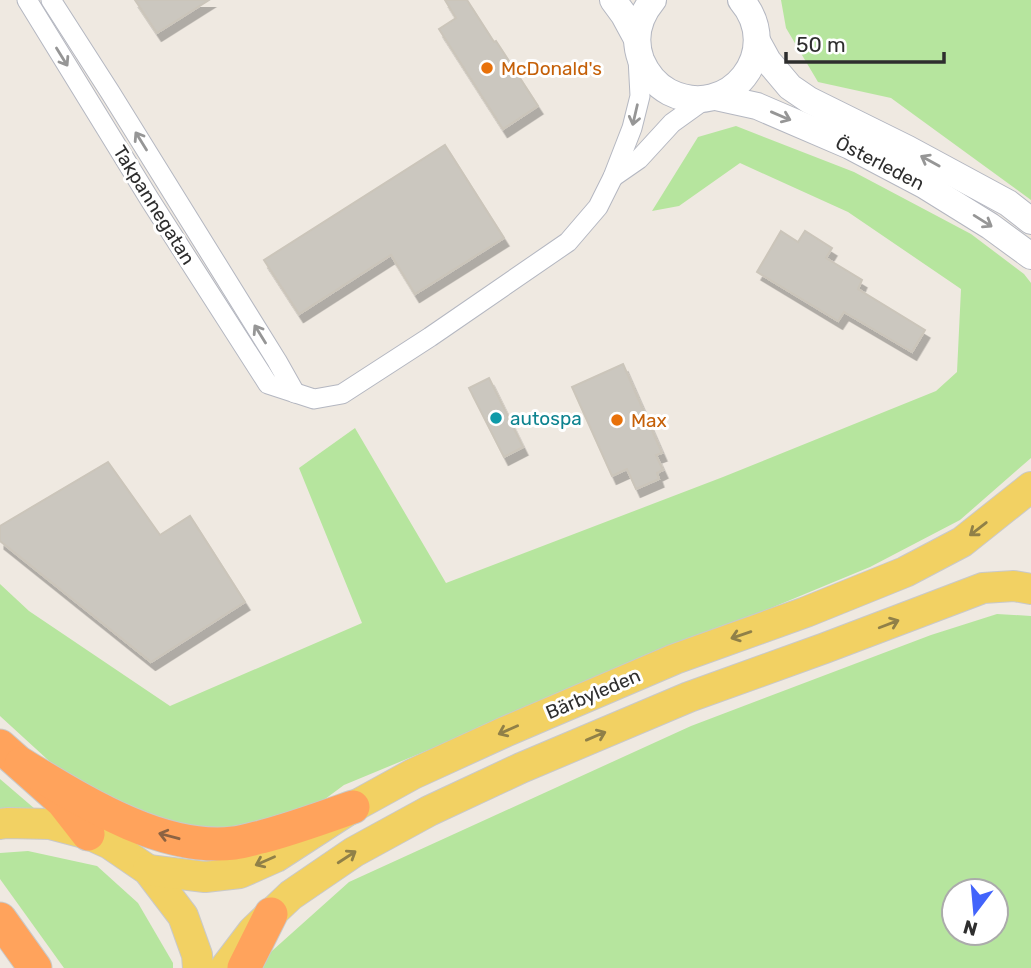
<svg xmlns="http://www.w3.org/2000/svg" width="1031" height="968" font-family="Rubik,sans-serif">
<defs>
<filter id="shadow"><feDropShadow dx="4.5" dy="8" stdDeviation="0" flood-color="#0004"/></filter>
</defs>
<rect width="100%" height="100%" fill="#efe9e1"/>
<g fill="#b6e59e" fill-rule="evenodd">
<path d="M781,0H1031V200L891,98L818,82L786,28Z"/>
<path d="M736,126L854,172L971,234L1024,274L1031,283V458L960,520L870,567L344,785L271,839L130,835L0,716V584L29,611L170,706L362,623L299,468L355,428L446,583L723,477L936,391L957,372L961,289L848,212L740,163L679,206L652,211L698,137Z"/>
<path d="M997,614L1031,616V968H253L349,882L691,726L931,635ZM954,891H996V933H954Z"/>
<path d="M0,779L35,809L0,812Z"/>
<path d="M28,851L97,866L138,903L173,963V968H64L0,879V853Z"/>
</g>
<g fill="#cbc7bf" stroke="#cbc5ba" stroke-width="2" filter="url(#shadow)">
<path d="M135,0H209L157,33Z"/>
<path d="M445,0H467L494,42L496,41L538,106L503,129L439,29L456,18Z"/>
<path d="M445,145L504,238L415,294L391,255L299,314L264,260Z"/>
<path d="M781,231L798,242L805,231L832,248L826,258L862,280L858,289L925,330L912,352L844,312L838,321L757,272Z"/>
<path d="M623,364L662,453L656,455L663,470L657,473L659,479L636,489L627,469L612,476L572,387Z"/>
<path d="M489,378L523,447L504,457L469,388Z"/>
<path d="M108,462L160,535L190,516L245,602L151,662L0,541V526Z"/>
</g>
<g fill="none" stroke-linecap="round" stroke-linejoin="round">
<g stroke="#b4b7c1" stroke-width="21">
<g id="street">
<path d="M27,0L150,200L268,384L314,399L342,394L430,337L568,242L598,207L613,177L632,128L640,96L638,58"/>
<path d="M51,0L110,92L277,361L295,393"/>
<path d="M613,177L639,159L672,123L704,100"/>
</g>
</g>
<g stroke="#b4b7c1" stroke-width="28">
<g id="secondary">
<path d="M613,0L624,15L637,39"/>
<path d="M653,0C638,18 633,38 641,60C647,74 656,85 669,92C729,122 785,51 741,0"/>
<path d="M757,41L768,61L790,87L809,100L908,149L1008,203L1031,221"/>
<path d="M716,97L757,106L850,146L924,185L990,226L1031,256"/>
</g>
</g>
<g stroke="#c9c9c9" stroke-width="32">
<g id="primary">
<path d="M0,824L7,823L50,824L88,834L110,844L148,870L183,916L197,955L198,968"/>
<path d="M148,870L205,877L240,873L276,857L353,807L413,774L507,731L675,659L806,612L905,572L962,542L1031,487"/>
<path d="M225,968L253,931L291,895L354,852L429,811L521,768L689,697L825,648L983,588L1014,586L1031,589"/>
</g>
</g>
<g stroke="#c9c9c9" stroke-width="35">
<g id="highway">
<path d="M0,746L63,802L88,834"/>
<path d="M21,764C81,800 161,852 234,843C243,842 252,839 261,837C292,829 322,818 353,807"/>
<path d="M0,919L35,968"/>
<path d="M244,968L271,914"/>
</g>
</g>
<use href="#street" stroke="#fff" stroke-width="19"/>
<use href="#secondary" stroke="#fff" stroke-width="26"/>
<use href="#primary" stroke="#f2d163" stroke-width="30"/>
<use href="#highway" stroke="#ffa35c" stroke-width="33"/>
</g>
<defs><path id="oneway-shaft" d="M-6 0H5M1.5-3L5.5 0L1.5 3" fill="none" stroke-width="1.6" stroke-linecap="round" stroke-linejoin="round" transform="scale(1.75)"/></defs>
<g stroke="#969696">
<use href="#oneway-shaft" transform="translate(62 57) rotate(58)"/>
<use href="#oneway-shaft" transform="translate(635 115) rotate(103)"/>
<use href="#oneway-shaft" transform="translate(781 116) rotate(23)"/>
<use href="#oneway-shaft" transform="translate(141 141) rotate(-122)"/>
<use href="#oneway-shaft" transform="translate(930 161) rotate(-151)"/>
<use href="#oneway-shaft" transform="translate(983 221) rotate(32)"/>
<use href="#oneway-shaft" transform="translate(260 334) rotate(-122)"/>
</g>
<g stroke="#908048">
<use href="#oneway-shaft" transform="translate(978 529) rotate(142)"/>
<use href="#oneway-shaft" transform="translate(889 624) rotate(-21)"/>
<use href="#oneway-shaft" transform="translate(741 635) rotate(161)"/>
<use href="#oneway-shaft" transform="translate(508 730) rotate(156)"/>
<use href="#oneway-shaft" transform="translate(596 736) rotate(-23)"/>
<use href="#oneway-shaft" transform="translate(347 857) rotate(-33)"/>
<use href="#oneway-shaft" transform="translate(265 861) rotate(156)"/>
</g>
<use stroke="#8c6343" href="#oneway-shaft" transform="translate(169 836) rotate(-165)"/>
<g fill="#e8710a" stroke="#fff" stroke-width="2.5">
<circle cx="487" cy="68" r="7"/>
<circle cx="617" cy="420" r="7"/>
</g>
<circle fill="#0f9aa8" stroke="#fff" stroke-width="2.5" cx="496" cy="418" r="7"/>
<g text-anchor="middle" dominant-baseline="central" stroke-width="6" stroke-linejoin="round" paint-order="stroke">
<g font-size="19" fill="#c56008" stroke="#fff" text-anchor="start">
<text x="501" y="68">McDonald's</text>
<text x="631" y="420">Max</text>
</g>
<g font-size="19" fill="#2e2e2e" stroke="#fff">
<text transform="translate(880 163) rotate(27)">Österleden</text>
<text transform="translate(154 205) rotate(58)">Takpannegatan</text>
<text transform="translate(593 694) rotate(-23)">Bärbyleden</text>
</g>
<g font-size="19" fill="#0d838f" stroke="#fff" text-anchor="start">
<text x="510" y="418">autospa</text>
</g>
</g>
<g transform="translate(975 912) rotate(196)"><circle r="33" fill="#ffffff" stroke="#ababab" stroke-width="2"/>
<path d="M0-5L12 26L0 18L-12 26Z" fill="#4264fb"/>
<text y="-10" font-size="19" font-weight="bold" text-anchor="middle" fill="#2e2e2e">N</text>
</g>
<path d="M786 52v10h158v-10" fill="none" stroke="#2e2e2e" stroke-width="3.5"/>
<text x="796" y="52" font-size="21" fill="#2e2e2e" stroke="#ffffff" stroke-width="5" paint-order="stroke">50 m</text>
</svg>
